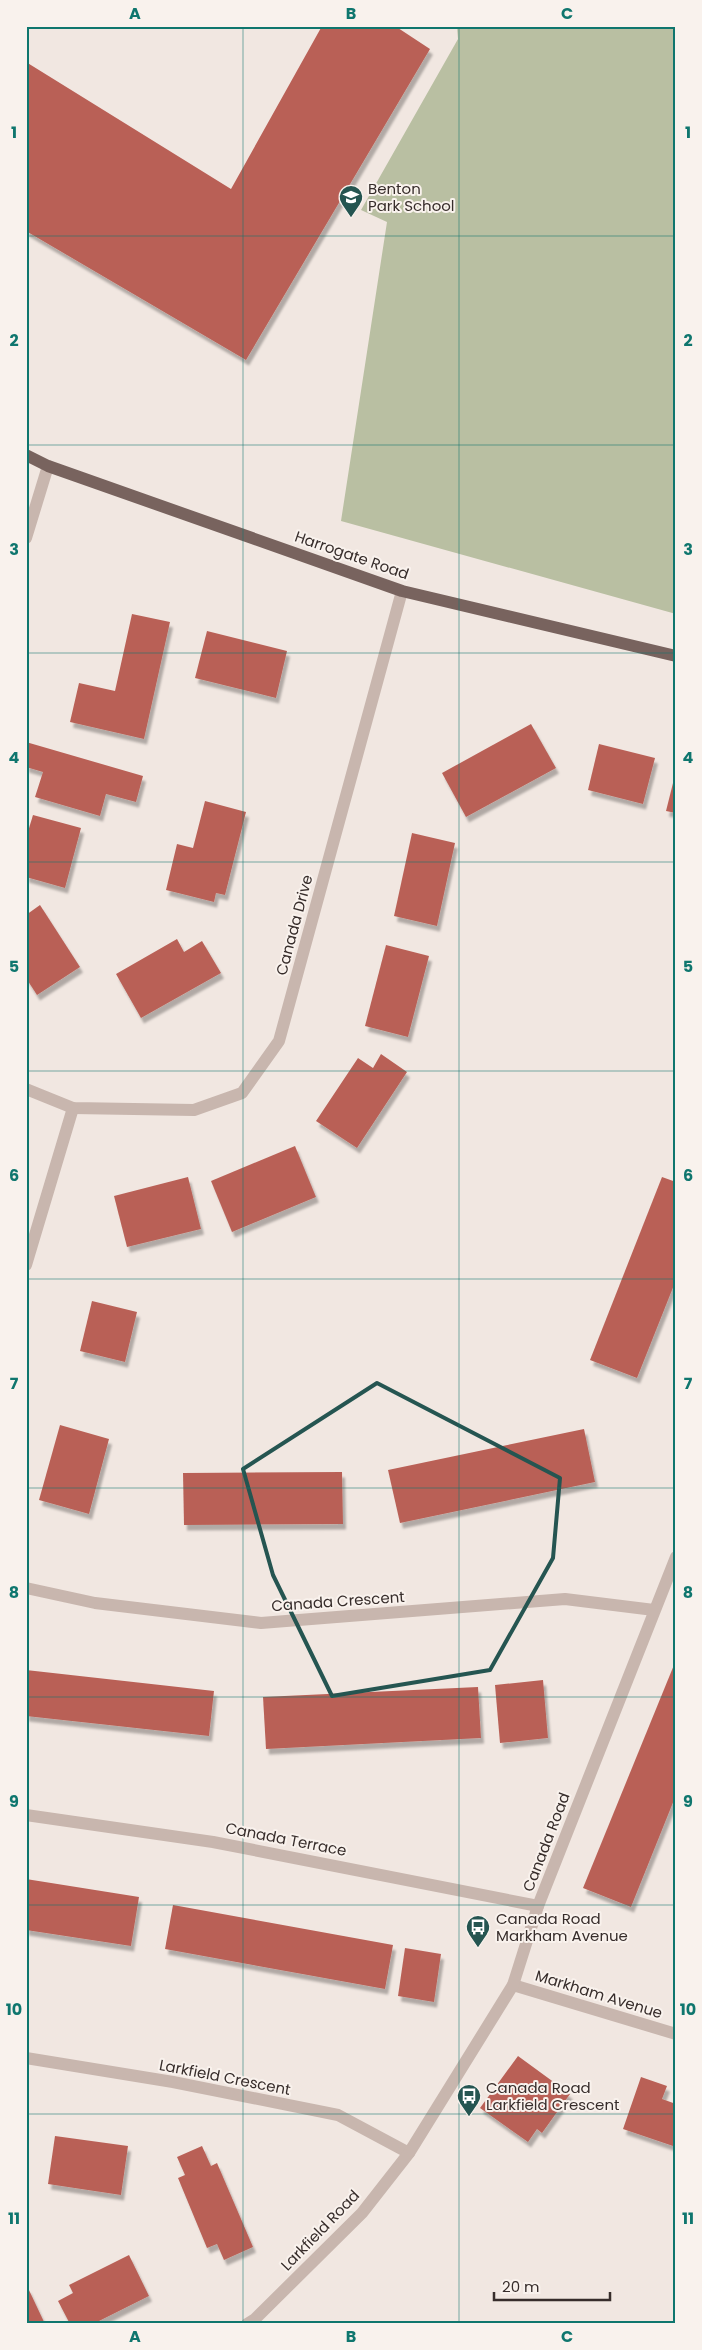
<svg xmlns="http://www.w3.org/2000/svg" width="702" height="2350" font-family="Poppins,sans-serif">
<defs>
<filter id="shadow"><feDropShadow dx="3" dy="5.5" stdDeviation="1" flood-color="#0004"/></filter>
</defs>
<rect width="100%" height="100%" fill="#f1e7e1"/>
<path fill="#b9bfa2" d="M457,26H676V614L341,521L387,222L361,210L458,39Z"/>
<g fill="#b96157" filter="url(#shadow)">
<path d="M322,26H395L430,49L246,360L26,231V62L231,189Z"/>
<path d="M132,614L170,622L144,739L70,722L79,683L115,691Z"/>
<path d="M207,631L287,651L276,698L195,678Z"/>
<path d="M531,724L556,768L466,817L442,773Z"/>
<path d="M26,742L143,776L136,802L106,794L100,816L35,797L43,772L26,767Z"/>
<path d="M599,744L655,758L643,804L588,790Z"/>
<path d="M675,775H676V813L666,811Z"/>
<path d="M205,801L246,812L225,895L216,893L214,902L166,890L177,844L193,848Z"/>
<path d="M33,815L81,828L65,888L26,877V838Z"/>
<path d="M412,833L455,843L437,926L394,916Z"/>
<path d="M40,905L80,967L37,995L26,978V915Z"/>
<path d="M177,939L184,952L202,941L221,973L141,1018L116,974Z"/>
<path d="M386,945L429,956L408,1037L365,1026Z"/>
<path d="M381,1054L407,1072L357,1148L316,1121L358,1058L373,1068Z"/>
<path d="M295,1146L316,1197L232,1232L211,1181Z"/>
<path d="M188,1177L201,1229L127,1247L114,1196Z"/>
<path d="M662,1177L676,1182V1280L637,1378L590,1360Z"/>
<path d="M92,1301L137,1312L125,1362L80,1351Z"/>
<path d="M60,1425L109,1439L89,1514L39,1500Z"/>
<path d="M584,1429L595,1482L400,1523L388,1470Z"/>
<path d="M342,1472L343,1524L184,1525L183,1473Z"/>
<path d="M676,1660V1795L631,1907L583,1888Z"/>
<path d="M26,1670L214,1691L209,1736L26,1716Z"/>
<path d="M543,1680L548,1738L500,1743L495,1685Z"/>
<path d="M478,1687L481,1738L266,1749L263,1697Z"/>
<path d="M26,1879L139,1897L131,1946L26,1930Z"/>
<path d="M173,1905L393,1945L385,1989L165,1949Z"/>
<path d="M405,1948L441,1954L434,2002L398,1996Z"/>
<path d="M518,2056L570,2094L542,2133L537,2129L528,2142L480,2108Z"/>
<path d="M641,2077L667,2086L662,2099L676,2104V2147L623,2129Z"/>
<path d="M55,2136L128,2146L121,2195L48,2184Z"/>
<path d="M202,2146L211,2166L217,2163L253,2247L224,2260L217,2244L207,2248L178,2178L185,2175L177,2157Z"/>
<path d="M129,2255L149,2296L93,2324H88V2322L70,2324L58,2301L73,2293L69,2285Z"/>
<path d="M28,2288L45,2324H26V2289Z"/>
</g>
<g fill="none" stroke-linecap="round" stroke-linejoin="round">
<g stroke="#c8b6ae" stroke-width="12">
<path d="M26,538L48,466"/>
<path d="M26,1089L73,1108L194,1110L242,1093L279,1041L402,591"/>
<path d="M26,1265L73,1108"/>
<path d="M26,1588L95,1603L261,1623L565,1599L654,1610"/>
<path d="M26,1815L213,1842L538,1906"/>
<path d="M513,1985L676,2034"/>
<path d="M26,2058L173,2082L338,2115L409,2153"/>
<path d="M247,2324L255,2319L362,2213L409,2153L513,1985L538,1906L676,1557"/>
</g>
<path stroke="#78635e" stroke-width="12" d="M26,455L48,466L402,591L676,656"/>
</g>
<path fill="none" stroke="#255551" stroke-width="4" stroke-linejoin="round" d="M377,1383L560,1478L553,1558L490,1670L332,1696L273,1575L243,1469Z"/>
<path fill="none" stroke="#0f766e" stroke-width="1" stroke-opacity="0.55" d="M243,26V2324M459,26V2324M26,236H676M26,445H676M26,653H676M26,862H676M26,1071H676M26,1279H676M26,1488H676M26,1697H676M26,1905H676M26,2114H676"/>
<defs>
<g id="school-pin" transform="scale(1.25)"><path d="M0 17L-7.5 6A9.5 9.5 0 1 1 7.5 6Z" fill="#255551" stroke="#f9f2ed"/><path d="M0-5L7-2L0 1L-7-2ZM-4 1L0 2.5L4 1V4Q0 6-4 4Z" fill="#fff"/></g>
<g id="bus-pin" transform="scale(1.25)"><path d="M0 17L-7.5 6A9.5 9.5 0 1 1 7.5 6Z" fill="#255551" stroke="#f9f2ed"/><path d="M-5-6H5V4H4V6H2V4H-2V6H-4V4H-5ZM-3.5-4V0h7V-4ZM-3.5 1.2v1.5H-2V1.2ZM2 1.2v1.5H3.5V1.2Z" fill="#fff"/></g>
</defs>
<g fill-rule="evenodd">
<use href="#school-pin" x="351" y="197"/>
<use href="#bus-pin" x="478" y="1927"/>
<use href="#bus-pin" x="469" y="2096"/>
</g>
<g text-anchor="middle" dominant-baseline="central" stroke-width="4" stroke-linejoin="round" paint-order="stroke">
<g font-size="15" fill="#372d2b" stroke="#f9f2ed" text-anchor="start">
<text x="368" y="188">Benton<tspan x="368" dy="17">Park School</tspan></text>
<text x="496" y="1918">Canada Road<tspan x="496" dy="17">Markham Avenue</tspan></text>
<text x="486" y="2087">Canada Road<tspan x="486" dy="17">Larkfield Crescent</tspan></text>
</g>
<g font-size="15" fill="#372d2b" stroke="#f9f2ed">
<text transform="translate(352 555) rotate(19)">Harrogate Road</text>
<text transform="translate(294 925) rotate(-75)">Canada Drive</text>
<text transform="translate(338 1601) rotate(-4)">Canada Crescent</text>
<text transform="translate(286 1839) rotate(11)">Canada Terrace</text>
<text transform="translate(546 1842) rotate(-69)">Canada Road</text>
<text transform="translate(599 1994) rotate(17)">Markham Avenue</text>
<text transform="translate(225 2077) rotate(11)">Larkfield Crescent</text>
<text transform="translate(320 2230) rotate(-46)">Larkfield Road</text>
</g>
</g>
<rect width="702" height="2350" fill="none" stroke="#f9f2ed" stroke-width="55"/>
<path d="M494 2292v8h116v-8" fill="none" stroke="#372d2b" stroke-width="2.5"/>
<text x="502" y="2292" font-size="15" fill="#372d2b" stroke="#f9f2ed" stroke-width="4" paint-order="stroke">20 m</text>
<rect x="28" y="28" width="646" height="2294" fill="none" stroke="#0f766e" stroke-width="2"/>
<g font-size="16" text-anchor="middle" font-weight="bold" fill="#0f766e">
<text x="135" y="19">A</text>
<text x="351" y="19">B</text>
<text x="567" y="19">C</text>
<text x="14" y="138">1</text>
<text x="688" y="138">1</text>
<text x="14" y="346">2</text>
<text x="688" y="346">2</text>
<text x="14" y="555">3</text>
<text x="688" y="555">3</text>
<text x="14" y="763">4</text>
<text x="688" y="763">4</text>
<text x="14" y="972">5</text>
<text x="688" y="972">5</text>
<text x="14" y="1181">6</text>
<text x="688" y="1181">6</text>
<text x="14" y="1389">7</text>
<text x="688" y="1389">7</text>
<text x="14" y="1598">8</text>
<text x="688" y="1598">8</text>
<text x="14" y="1807">9</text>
<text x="688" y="1807">9</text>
<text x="14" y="2015">10</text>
<text x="688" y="2015">10</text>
<text x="14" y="2224">11</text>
<text x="688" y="2224">11</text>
<text x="135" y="2342">A</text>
<text x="351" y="2342">B</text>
<text x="567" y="2342">C</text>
</g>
</svg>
